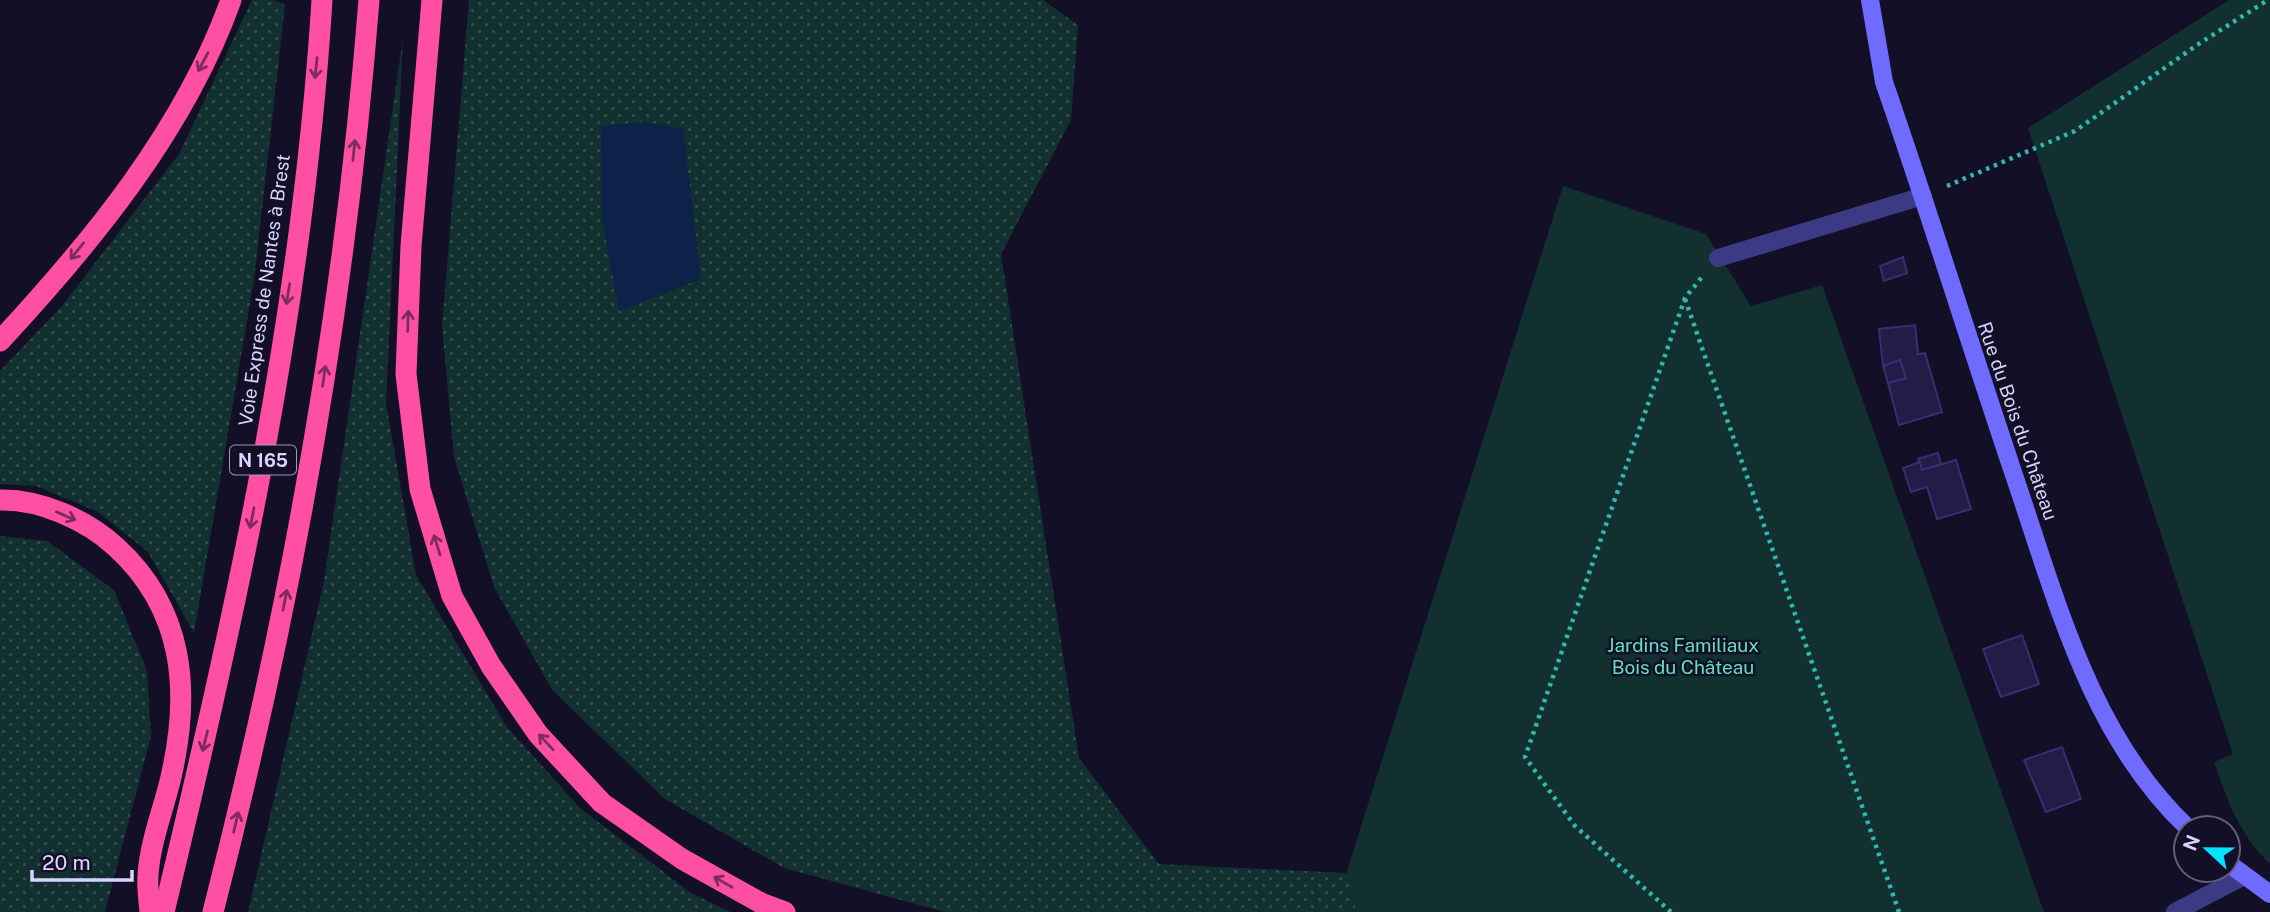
<svg xmlns="http://www.w3.org/2000/svg" width="2270" height="912" font-family="'Public Sans',sans-serif">
<defs>
<pattern id="grass-dots" width="8" height="8" patternUnits="userSpaceOnUse" patternTransform="scale(1.75)"><rect width="8" height="8" fill="#12302f"/><path d="M2 2h.1M6 6h.1" fill="none" stroke="#344d4e" stroke-width="1.8" stroke-linecap="round"/></pattern>
</defs>
<rect width="100%" height="100%" fill="#130f26"/>
<g fill="url(#grass-dots)">
<path d="M252,0H273L285,5L254,280L194,633L148,552L98,512L36,486L0,484V371L62,306L179,154Z"/>
<path d="M469,0H1043L1078,25L1071,120L1001,254L1079,758L1159,864L1346,873L1357,912H945L784,868L665,799L552,690L494,587L454,457L442,326Z"/>
<path d="M403,38L386,403L416,575L507,727L580,808L691,893L731,912H248L324,581Z"/>
<path d="M0,536L47,541L114,590L147,671L151,736L105,912H0Z"/>
</g>
<g fill="#12302f">
<path d="M2229,0H2270V864C2239,834 2228,802 2214,762L2233,754L2028,128Z"/>
<path d="M1563,186L1706,234L1751,306L1822,285L2044,912H1357L1346,874Z"/>
</g>
<path fill="#0c2248" d="M645,122L683,129L701,279L619,311L602,219L601,126Z"/>
<g fill="#241b47" stroke="#3b2d73" stroke-width="2">
<path d="M1903,257L1907,273L1884,281L1880,266Z"/>
<path d="M1915,325L1918,354L1925,353L1942,412L1899,425L1888,383L1906,378L1900,360L1883,366L1879,329Z"/>
<path d="M1900,360L1906,378L1888,383L1883,366Z"/>
<path d="M1938,453L1941,464L1922,470L1918,459Z"/>
<path d="M1956,460L1971,509L1937,519L1927,487L1911,492L1903,468L1920,462L1922,470Z"/>
<path d="M2022,635L2039,684L2001,697L1983,649Z"/>
<path d="M2062,747L2081,799L2046,812L2024,760Z"/>
</g>
<g fill="none" stroke-linecap="round" stroke-linejoin="round">
<g stroke="#2fb8b0" stroke-width="4.5" stroke-dasharray="3.5 5" stroke-linecap="butt">
<path d="M1947,186L2075,131L2200,43L2268,0"/>
<path d="M1685,299L1899,912"/>
<path d="M1671,912L1575,826L1525,757L1685,298L1702,277"/>
</g>
<g stroke="#3d3a85" stroke-width="18">
<path d="M1718,258L1923,196"/>
<path d="M2175,912L2244,876"/>
</g>
<g stroke="#6f6bff" stroke-width="18">
<path d="M1870,0L1884,82C1929,212 1970,344 2014,475C2056,598 2090,736 2188,828"/>
<path d="M2228,863L2270,894"/>
</g>
<g stroke="#ff4fa3" stroke-width="21">
<path d="M432,0L411,246L406,374L420,489L452,596L491,666L538,734L602,803L682,859L761,903L785,912"/>
<path d="M0,341C92,242 185,129 231,0"/>
<path d="M0,500C40,499 87,520 116,547C184,609 191,690 171,777C164,808 150,842 148,875C147,887 149,900 150,912"/>
<path d="M164,912C236,613 303,309 322,0"/>
<path d="M213,912C290,613 345,308 369,0"/>
</g>
</g>
<defs><path id="oneway-shaft" d="M-6 0H5M1.5-3L5.5 0L1.5 3" fill="none" stroke-width="1.6" stroke-linecap="round" stroke-linejoin="round" transform="scale(1.75)"/></defs>
<g stroke="#7d2c5e">
<use href="#oneway-shaft" transform="translate(203 62) rotate(118)"/>
<use href="#oneway-shaft" transform="translate(316 68) rotate(96)"/>
<use href="#oneway-shaft" transform="translate(354 150) rotate(-84)"/>
<use href="#oneway-shaft" transform="translate(77 251) rotate(129)"/>
<use href="#oneway-shaft" transform="translate(288 294) rotate(99)"/>
<use href="#oneway-shaft" transform="translate(408 321) rotate(-88)"/>
<use href="#oneway-shaft" transform="translate(324 376) rotate(-82)"/>
<use href="#oneway-shaft" transform="translate(66 516) rotate(23)"/>
<use href="#oneway-shaft" transform="translate(252 518) rotate(101)"/>
<use href="#oneway-shaft" transform="translate(437 545) rotate(-107)"/>
<use href="#oneway-shaft" transform="translate(285 600) rotate(-79)"/>
<use href="#oneway-shaft" transform="translate(205 741) rotate(104)"/>
<use href="#oneway-shaft" transform="translate(546 742) rotate(-133)"/>
<use href="#oneway-shaft" transform="translate(236 822) rotate(-77)"/>
<use href="#oneway-shaft" transform="translate(723 882) rotate(-150)"/>
</g>
<g text-anchor="middle" dominant-baseline="central" stroke-width="5" stroke-linejoin="round" paint-order="stroke">
<rect fill="#130f26" stroke="#9e99be" stroke-width="2" x="230" y="445.5" width="66" height="29" rx="5"/>
<g font-size="18" font-weight="bold" fill="#d9d4ff">
<text x="263" y="460">N 165</text>
</g>
<g font-size="19" fill="#d9d4ff" stroke="#130f26">
<text transform="translate(264 290) rotate(-82)">Voie Express de Nantes à Brest</text>
<text transform="translate(2018 421) rotate(71)">Rue du Bois du Château</text>
</g>
<g font-size="19" fill="#5fe0c0" stroke="#130f26">
<text x="1683" y="645">Jardins Familiaux<tspan x="1683" dy="22">Bois du Château</tspan></text>
</g>
</g>
<g transform="translate(2207 849) rotate(292)"><circle r="33" fill="#130f26" stroke="#625e7d" stroke-width="2"/>
<path d="M0-5L12 26L0 18L-12 26Z" fill="#00e5ff"/>
<text y="-10" font-size="19" font-weight="bold" text-anchor="middle" fill="#d9d4ff">N</text>
</g>
<path d="M32 870v10h100v-10" fill="none" stroke="#d9d4ff" stroke-width="3.5"/>
<text x="42" y="870" font-size="21" fill="#d9d4ff" stroke="#130f26" stroke-width="5" paint-order="stroke">20 m</text>
</svg>
